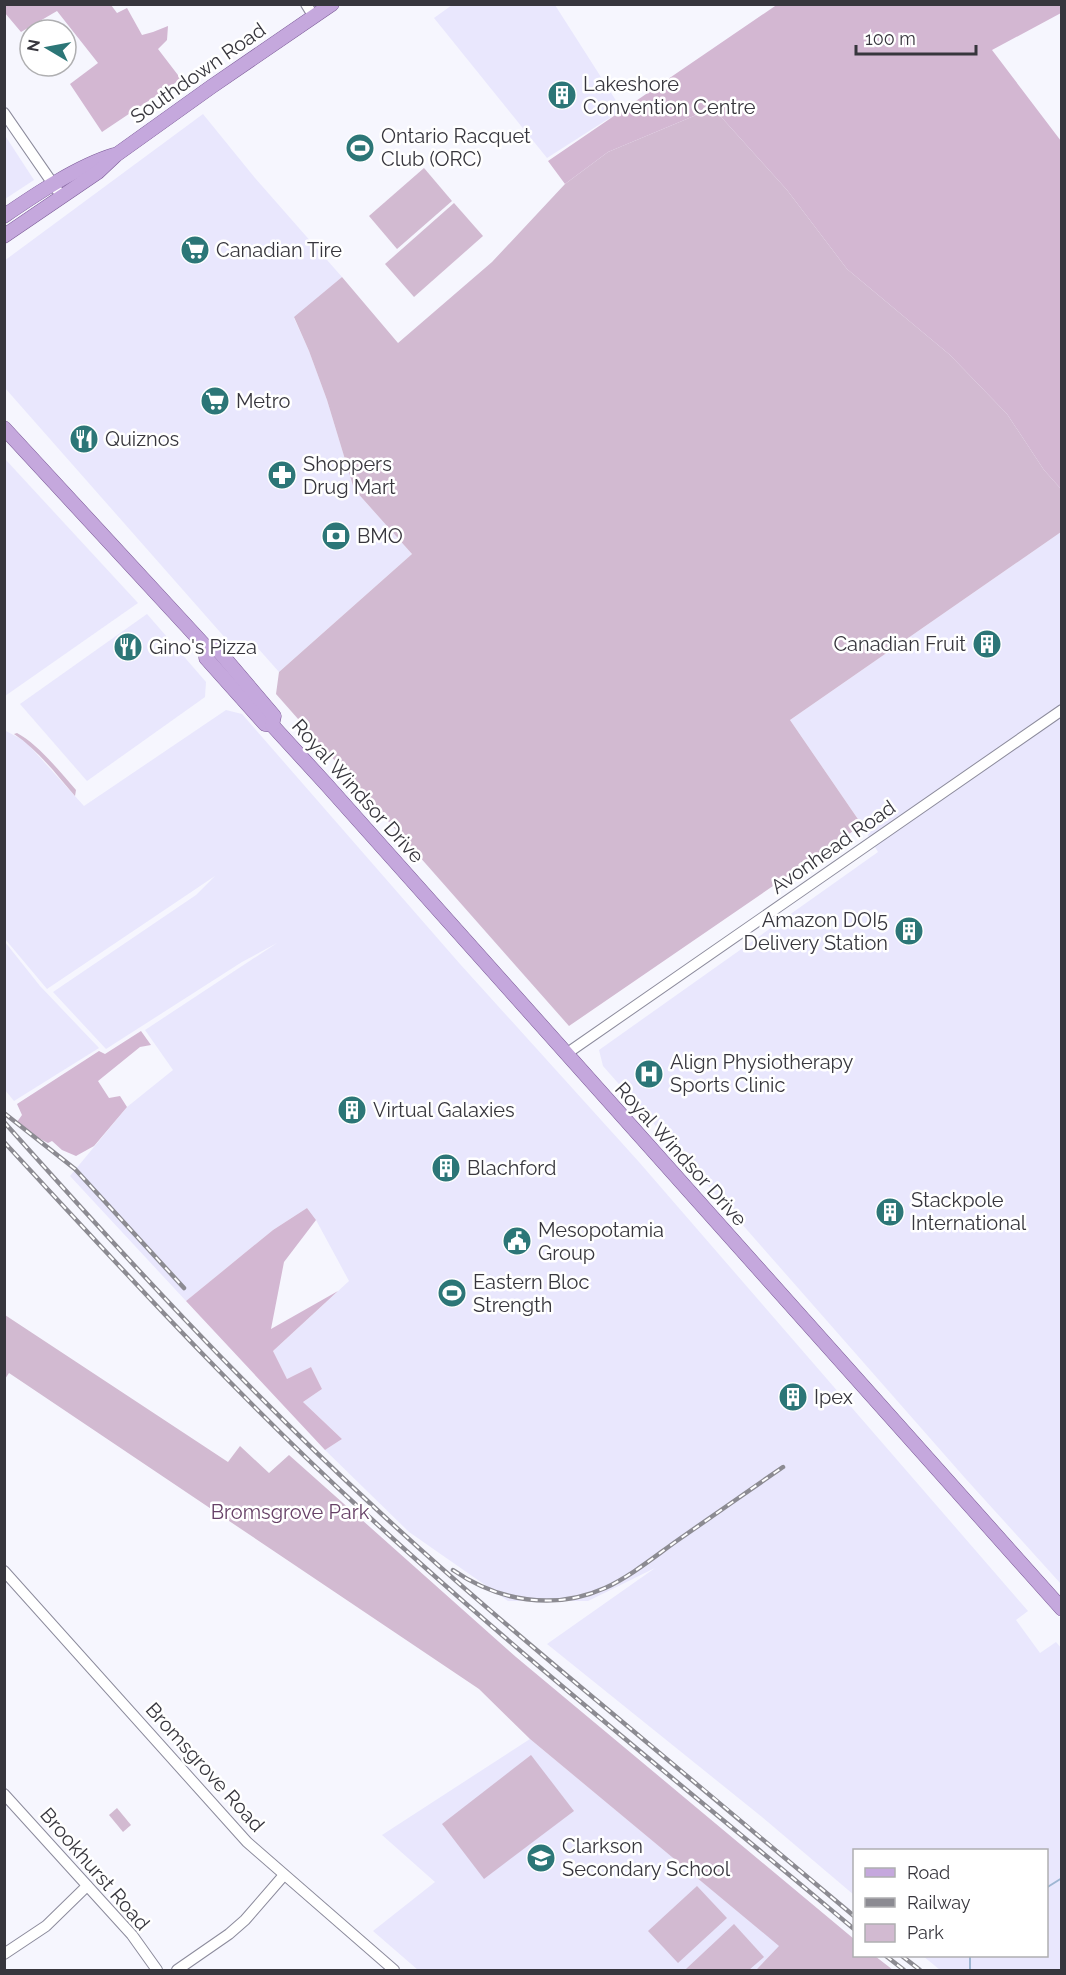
<svg xmlns="http://www.w3.org/2000/svg" width="1066" height="1975" font-family="Raleway,sans-serif">
<rect width="100%" height="100%" fill="#f6f6fe"/>
<g fill="#e9e7fd">
<path d="M452,5H555L622,110L547,158L434,18Z"/>
<path d="M203,114L255,178L342,277L294,318L309,351L327,400L354,489L412,554L279,672L256,646L242,657L5,388L4,261Z"/>
<path d="M4,134L34,180L5,199H4Z"/>
<path d="M5,459L138,603L5,696H4Z"/>
<path d="M1061,532V1584L965,1478L603,1066L599,1050L878,852L862,825L790,720Z"/>
<path d="M147,614L206,682L205,697L87,781L20,704Z"/>
<path d="M226,710L242,714L460,964L639,1162L1028,1611L1016,1620L1040,1653L1056,1642L1062,1649L1061,1970H940L923,1956H1046V1850H854V1895L762,1817L547,1644L655,1568L588,1601H508L409,1532L325,1450L342,1439L303,1402L322,1389L311,1367L287,1379L273,1351L349,1281L316,1220L307,1208L273,1230L186,1301L70,1176L127,1107L173,1070L145,1030L277,943L242,962L106,1049L53,992L196,895L215,876L47,989L5,939L4,730L25,741L84,806Z"/>
<path d="M5,942L40,986L99,1048L14,1101L5,1090Z"/>
<path d="M530,1739L780,1946L756,1970H418L373,1931L435,1882L382,1835Z"/>
</g>
<g fill="#d2bad1">
<path d="M713,108L787,190L847,269L950,355L1007,414L1044,470L1061,489V532L790,720L862,825L569,1026L276,694L279,672L412,554L354,489L327,400L309,351L294,317L342,277L398,343L492,262L565,184L608,152Z"/>
<path d="M424,168L452,201L397,249L369,216Z"/>
<path d="M454,203L483,236L414,297L385,264Z"/>
<path d="M17,733C38,744 60,772 76,790L75,796C56,774 38,750 14,734Z"/>
<path d="M5,1315L228,1462L240,1446L269,1473L289,1455L516,1657L854,1939V1956H875L893,1970H756L779,1946L530,1739L479,1689L9,1373L5,1379Z"/>
<path d="M531,1755L574,1811L484,1879L442,1824Z"/>
<path d="M117,1808L131,1825L123,1832L109,1815Z"/>
<path d="M697,1886L727,1918L678,1963L648,1931Z"/>
<path d="M734,1924L764,1957L749,1970H687L686,1969Z"/>
</g>
<g fill="#d3b7d2">
<path d="M5,4L111,5L117,13L127,8L142,35L153,32L168,26L167,40L158,49L181,79L102,132L70,84L98,63L57,11L21,32L5,13Z"/>
<path d="M778,4L1061,5V13L992,50L1061,141V489L1044,470L1007,414L950,355L847,269L787,190L713,108L608,152L565,184L548,161Z"/>
<path d="M141,1031L151,1045L140,1047L98,1081L109,1098L120,1096L127,1107L94,1146L76,1156L62,1150L52,1141L48,1143L23,1130L17,1122L22,1115L17,1104L99,1051L105,1054Z"/>
<path d="M307,1208L316,1220L284,1262L271,1329L338,1291L273,1351L287,1379L311,1367L322,1389L303,1402L342,1439L325,1450L186,1301L273,1230Z"/>
</g>
<g fill="none" stroke-linecap="round" stroke-linejoin="round">
<g stroke="#9eb6d2" stroke-width="2">
<path d="M1046,1888L1062,1878"/>
<path d="M970,1970V1956"/>
</g>
<g stroke="#8c8b9c" stroke-width="12">
<g id="minor">
<path d="M306,4L314,17"/>
<path d="M4,113L62,197"/>
<path d="M566,1054L1062,710"/>
<path d="M4,1571L247,1842L394,1970"/>
<path d="M4,1794L132,1935L157,1970"/>
<path d="M4,1954L46,1926L87,1886"/>
<path d="M177,1970L229,1934L245,1920L284,1875"/>
</g>
</g>
<g stroke="#7b5a97" stroke-width="15">
<g id="major">
<path d="M4,216C36,194 78,166 114,155"/>
<path d="M4,236L98,172L116,155L211,87L332,4"/>
<path d="M4,428L206,647V658L265,724L272,725L326,784L1062,1609"/>
<path d="M206,647L217,649L274,716L272,725"/>
</g>
</g>
<use href="#minor" stroke="#fff" stroke-width="10"/>
<use href="#major" stroke="#c5a8dd" stroke-width="14"/>
<g stroke="#8c8b92" stroke-width="4.5">
<g id="rail">
<path d="M4,1113L75,1169L184,1288"/>
<path d="M4,1122C123,1255 242,1385 373,1506C449,1577 528,1643 607,1709C690,1778 772,1847 854,1916"/>
<path d="M4,1142C122,1269 238,1397 366,1514C523,1659 691,1792 854,1929"/>
<path d="M453,1570C498,1601 554,1611 605,1588C631,1576 654,1557 678,1540C713,1516 748,1491 783,1467"/>
<path d="M886,1956L904,1970"/>
<path d="M902,1956L920,1970"/>
</g>
</g>
<use href="#rail" stroke="#fff" stroke-width="2" stroke-dasharray="7" stroke-linecap="butt"/>
</g>
<defs>
<g id="building-disc" transform="scale(1.5)"><circle r="9.5" fill="#2c7677" stroke="#fff"/><path d="M-4-6H4V6H1V3H-1V6H-4ZM-2.5-4.3h1.7v1.8h-1.7ZM.8-4.3h1.7v1.8H.8ZM-2.5-1h1.7V.8h-1.7ZM.8-1h1.7V.8H.8Z" fill="#fff"/></g>
<g id="stadium-disc" transform="scale(1.5)"><circle r="9.5" fill="#2c7677" stroke="#fff"/><path d="M0-5a6.5 5 0 1 0 0 10a6.5 5 0 1 0 0-10ZM-3.5-1.8h7v3.6h-7Z" fill="#fff"/></g>
<g id="supermarket-disc" transform="scale(1.5)"><circle r="9.5" fill="#2c7677" stroke="#fff"/><path d="M-6-5.5h2.5l.6 2H6L4.5 2H-2.5L-4.4-4H-6ZM-1.5 3.2a1.3 1.3 0 1 0 .1 0ZM3 3.2a1.3 1.3 0 1 0 .1 0Z" fill="#fff"/></g>
<g id="restaurant-disc" transform="scale(1.5)"><circle r="9.5" fill="#2c7677" stroke="#fff"/><path d="M-5-6h1v4h1v-4h1v4h1v-4h1v5L-1.5 .5V6h-2V.5L-5-1ZM5-6V6H3V1.5H1.5Q1.5-4 5-6Z" fill="#fff"/></g>
<g id="pharmacy-disc" transform="scale(1.5)"><circle r="9.5" fill="#2c7677" stroke="#fff"/><path d="M-2-6h4v4h4v4h-4v4h-4v-4h-4v-4h4Z" fill="#fff"/></g>
<g id="bank-disc" transform="scale(1.5)"><circle r="9.5" fill="#2c7677" stroke="#fff"/><path d="M-6-4H6V4H-6ZM0-2.3a2.3 2.3 0 1 0 0 4.6a2.3 2.3 0 1 0 0-4.6Z" fill="#fff"/></g>
<g id="hospital-disc" transform="scale(1.5)"><circle r="9.5" fill="#2c7677" stroke="#fff"/><path d="M-5-5h3v3.5h4V-5h3V5h-3V1.5h-4V5h-3Z" fill="#fff"/></g>
<g id="civic-disc" transform="scale(1.5)"><circle r="9.5" fill="#2c7677" stroke="#fff"/><path d="M-.6-6.5H3V-4.5H.6V-3L4-1V1h2V6H-6V1h2V-1L-.6-3ZM-1.2 2.5V6h2.4V2.5Z" fill="#fff"/></g>
<g id="school-disc" transform="scale(1.5)"><circle r="9.5" fill="#2c7677" stroke="#fff"/><path d="M0-5L7-2L0 1L-7-2ZM-4 1L0 2.5L4 1V4Q0 6-4 4Z" fill="#fff"/></g>
</defs>
<g fill-rule="evenodd">
<use href="#building-disc" x="562" y="95"/>
<use href="#stadium-disc" x="360" y="148"/>
<use href="#supermarket-disc" x="195" y="250"/>
<use href="#supermarket-disc" x="215" y="401"/>
<use href="#restaurant-disc" x="84" y="439"/>
<use href="#pharmacy-disc" x="282" y="475"/>
<use href="#bank-disc" x="336" y="536"/>
<use href="#building-disc" x="987" y="644"/>
<use href="#restaurant-disc" x="128" y="647"/>
<use href="#building-disc" x="909" y="931"/>
<use href="#hospital-disc" x="649" y="1074"/>
<use href="#building-disc" x="352" y="1110"/>
<use href="#building-disc" x="446" y="1168"/>
<use href="#building-disc" x="890" y="1212"/>
<use href="#civic-disc" x="517" y="1241"/>
<use href="#stadium-disc" x="452" y="1293"/>
<use href="#building-disc" x="793" y="1397"/>
<use href="#school-disc" x="541" y="1858"/>
</g>
<g text-anchor="middle" dominant-baseline="central" stroke-width="5" stroke-linejoin="round" paint-order="stroke">
<g font-size="20" fill="#37363d" stroke="#fff">
<text transform="translate(198 73) rotate(-35)">Southdown Road</text>
<text transform="translate(358 791) rotate(48)">Royal Windsor Drive</text>
<text transform="translate(833 847) rotate(-35)">Avonhead Road</text>
<text transform="translate(681 1154) rotate(48)">Royal Windsor Drive</text>
<text transform="translate(205 1767) rotate(48)">Bromsgrove Road</text>
<text transform="translate(95 1869) rotate(49)">Brookhurst Road</text>
</g>
<g font-size="20" fill="#37363d" stroke="#fff" text-anchor="start">
<text x="583" y="84">Lakeshore<tspan x="583" dy="23">Convention Centre</tspan></text>
<text x="381" y="136">Ontario Racquet<tspan x="381" dy="23">Club (ORC)</tspan></text>
<text x="216" y="250">Canadian Tire</text>
<text x="236" y="401">Metro</text>
<text x="105" y="439">Quiznos</text>
<text x="303" y="464">Shoppers<tspan x="303" dy="23">Drug Mart</tspan></text>
<text x="357" y="536">BMO</text>
<text x="966" y="644" text-anchor="end">Canadian Fruit</text>
<text x="149" y="647">Gino's Pizza</text>
<text x="888" y="920" text-anchor="end">Amazon DOI5<tspan x="888" dy="23">Delivery Station</tspan></text>
<text x="670" y="1062">Align Physiotherapy<tspan x="670" dy="23">Sports Clinic</tspan></text>
<text x="373" y="1110">Virtual Galaxies</text>
<text x="467" y="1168">Blachford</text>
<text x="911" y="1200">Stackpole<tspan x="911" dy="23">International</tspan></text>
<text x="538" y="1230">Mesopotamia<tspan x="538" dy="23">Group</tspan></text>
<text x="473" y="1282">Eastern Bloc<tspan x="473" dy="23">Strength</tspan></text>
<text x="814" y="1397">Ipex</text>
<text x="562" y="1846">Clarkson<tspan x="562" dy="23">Secondary School</tspan></text>
</g>
<g font-size="20" fill="#674167" stroke="#fff">
<text x="290" y="1512">Bromsgrove Park</text>
</g>
</g>
<rect width="1066" height="1975" fill="none" stroke="#37363d" stroke-width="12"/>
<rect x="853" y="1849" width="195" height="108" fill="#ffffff" stroke="#afafb1" stroke-width="1.5"/>
<rect x="865" y="1868" width="30" height="9" fill="#c5a8dd" stroke="#afafb1" stroke-width="1.5"/>
<text x="907" y="1879" font-size="18" fill="#37363d">Road</text>
<rect x="865" y="1898" width="30" height="9" fill="#8c8b92" stroke="#afafb1" stroke-width="1.5"/>
<text x="907" y="1909" font-size="18" fill="#37363d">Railway</text>
<rect x="865" y="1924" width="30" height="18" fill="#d2bad1" stroke="#afafb1" stroke-width="1.5"/>
<text x="907" y="1939" font-size="18" fill="#37363d">Park</text>
<g transform="translate(48 48) rotate(280)"><circle r="28" fill="#ffffff" stroke="#afafb1" stroke-width="1.5"/>
<path d="M0-4.5L10 22L0 15L-10 22Z" fill="#2c7677"/>
<text y="-9" font-size="16" font-weight="bold" text-anchor="middle" fill="#37363d">N</text>
</g>
<path d="M856 45v9h120v-9" fill="none" stroke="#37363d" stroke-width="3"/>
<text x="865" y="45" font-size="18" fill="#37363d" stroke="#ffffff" stroke-width="4.5" paint-order="stroke">100 m</text>
</svg>
